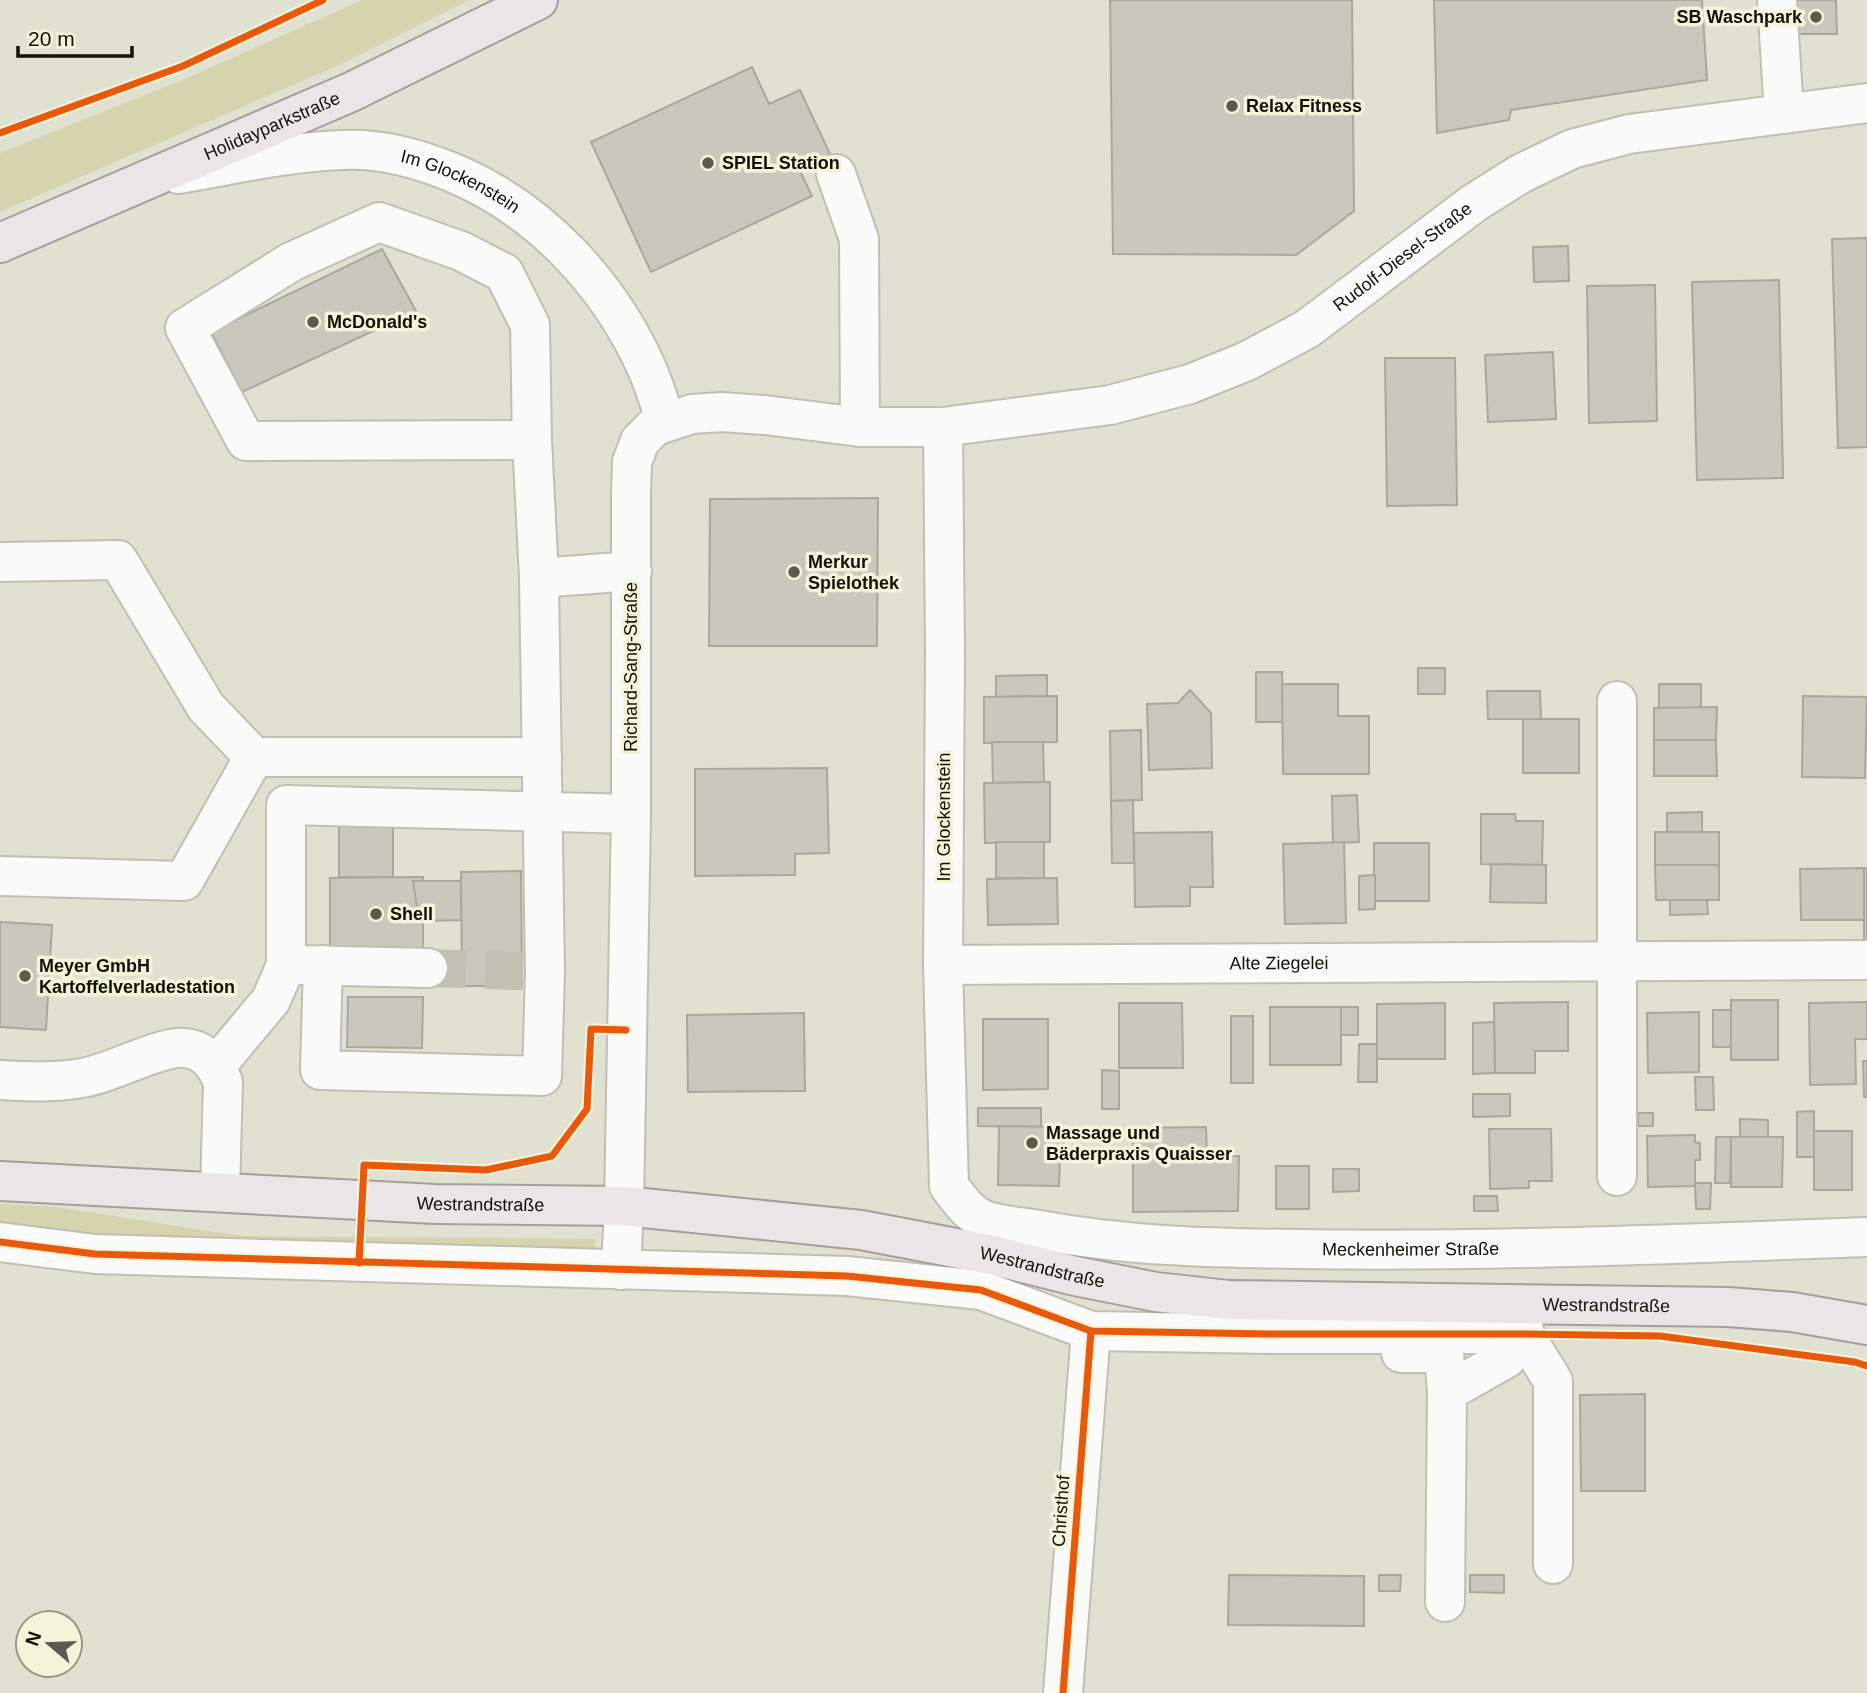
<svg xmlns="http://www.w3.org/2000/svg" width="1867" height="1693" font-family="Helvetica,sans-serif">
<rect width="100%" height="100%" fill="#e1e1d2"/>
<g fill="#d5d4ae">
<path d="M362,0H469L339,65L0,212V153L185,79Z"/>
<path d="M0,1204L56,1207L241,1236L596,1239L594,1254L218,1250L0,1225Z"/>
</g>
<g fill="#c8c8bc" stroke="#a8a89d" stroke-width="2">
<path d="M1110,0H1352L1354,211L1296,255L1113,254Z"/>
<path d="M1434,0H1702L1707,80L1511,110L1509,120L1437,133Z"/>
<path d="M1795,0H1836L1837,34H1795Z"/>
<path d="M752,67L769,104L800,90L831,156L800,171L812,196L651,272L591,142Z"/>
<path d="M1867,238V447L1838,448L1832,239Z"/>
<path d="M1568,246L1569,281L1534,282L1533,247Z"/>
<path d="M382,249L416,311L242,392L211,332Z"/>
<path d="M1779,280L1783,478L1697,480L1692,282Z"/>
<path d="M1655,285L1657,421L1589,423L1587,286Z"/>
<path d="M1553,352L1556,419L1488,422L1485,355Z"/>
<path d="M1385,358H1455L1457,505L1387,506Z"/>
<path d="M878,498L877,646H709L710,499Z"/>
<rect x="1418" y="668" width="27" height="26"/>
<path d="M1256,672H1282L1283,722H1256Z"/>
<path d="M1047,675V696L996,697V676Z"/>
<path d="M1282,684H1338V716H1369V774H1283Z"/>
<rect x="1659" y="684" width="42" height="24"/>
<path d="M1190,690L1211,713L1212,768L1149,770L1147,704L1178,703Z"/>
<path d="M1487,691H1540L1541,719H1488Z"/>
<path d="M1057,696V742L984,743V697Z"/>
<path d="M1803,696L1867,697L1865,778L1802,777Z"/>
<path d="M1717,707L1716,740H1654V708Z"/>
<rect x="1523" y="719" width="56" height="54"/>
<path d="M1141,730L1142,800L1111,801L1110,731Z"/>
<path d="M1654,740H1716L1717,776H1654Z"/>
<path d="M992,742H1043L1044,782L993,783Z"/>
<path d="M827,768L829,853L795,854V875L695,876V769Z"/>
<path d="M1050,782V842L985,843L984,783Z"/>
<path d="M1357,795L1359,842L1333,843L1332,796Z"/>
<path d="M1133,800L1134,863H1112L1111,801Z"/>
<path d="M1702,812V832H1667V813Z"/>
<path d="M1481,814H1515L1516,821H1543L1542,865L1481,864Z"/>
<path d="M393,820V877H339V821Z"/>
<path d="M1212,832L1213,887H1190V906L1135,907L1134,833Z"/>
<rect x="1655" y="832" width="64" height="33"/>
<rect x="996" y="842" width="48" height="36"/>
<path d="M1344,842L1346,923L1285,924L1283,844Z"/>
<rect x="1374" y="843" width="55" height="58"/>
<path d="M1491,864L1546,865V903L1490,902Z"/>
<path d="M1655,865H1719V900H1656Z"/>
<path d="M1864,868L1865,920H1801L1800,869Z"/>
<rect x="1864" y="868" width="3" height="72"/>
<path d="M521,871L522,986H462L461,872Z"/>
<path d="M1375,875V909L1359,910V876Z"/>
<path d="M423,877V949L330,950V878Z"/>
<path d="M1057,878L1058,924L988,925L987,879Z"/>
<path d="M413,881H461V920L419,921Z"/>
<path d="M1670,900H1707L1708,914L1670,915Z"/>
<path d="M0,922L52,925L46,1030L0,1027Z"/>
<path d="M348,997H423L422,1048L347,1047Z"/>
<rect x="1731" y="1000" width="47" height="60"/>
<path d="M1568,1002V1051H1535V1073H1495L1494,1003Z"/>
<path d="M1867,1002V1039H1855L1856,1084L1810,1085L1809,1003Z"/>
<path d="M1119,1003H1182L1183,1068H1119Z"/>
<path d="M1445,1003V1059H1377V1004Z"/>
<rect x="1270" y="1007" width="71" height="58"/>
<rect x="1341" y="1007" width="17" height="28"/>
<rect x="1713" y="1010" width="18" height="37"/>
<path d="M1699,1012V1072L1648,1073L1647,1013Z"/>
<path d="M804,1013L805,1091L688,1092L687,1015Z"/>
<rect x="1231" y="1016" width="22" height="67"/>
<path d="M983,1019H1048V1089L983,1090Z"/>
<path d="M1494,1022L1495,1073L1473,1074V1023Z"/>
<path d="M1359,1044H1377V1082H1358Z"/>
<path d="M1863,1061H1867V1097H1864Z"/>
<path d="M1102,1070L1119,1071V1109H1102Z"/>
<path d="M1695,1077H1713L1714,1110H1696Z"/>
<path d="M1473,1094H1510V1116L1473,1117Z"/>
<path d="M978,1108H1041V1127L978,1126Z"/>
<path d="M1814,1111V1157H1797V1112Z"/>
<rect x="1638" y="1113" width="15" height="13"/>
<path d="M1740,1119L1768,1120V1137H1740Z"/>
<path d="M999,1126L1064,1127V1160L1060,1159L1059,1186L998,1185Z"/>
<path d="M1206,1127L1207,1156H1239L1238,1211L1133,1212V1128Z"/>
<path d="M1489,1129H1551L1552,1181H1529V1188L1490,1189Z"/>
<rect x="1814" y="1131" width="38" height="59"/>
<path d="M1695,1135V1142L1700,1143V1160H1695V1186L1648,1187L1647,1136Z"/>
<path d="M1716,1137H1731L1730,1183H1715Z"/>
<path d="M1731,1137H1783L1782,1187H1731Z"/>
<rect x="1276" y="1166" width="33" height="43"/>
<path d="M1333,1169H1359V1191L1333,1192Z"/>
<path d="M1695,1183H1711L1710,1209H1696Z"/>
<path d="M1474,1196H1497L1498,1211H1474Z"/>
<path d="M1645,1394V1491H1581L1580,1395Z"/>
<path d="M1229,1575L1364,1576V1626L1228,1625Z"/>
<path d="M1379,1575H1401L1400,1591H1379Z"/>
<path d="M1470,1575H1504V1593L1470,1592Z"/>
</g>
<g fill="none" stroke-linecap="round" stroke-linejoin="round">
<path stroke="#c2c2b4" stroke-width="38" stroke-dasharray="38 19" stroke-linecap="butt" d="M428,968L545,972"/>
<g stroke="#bfbfb4" stroke-width="42">
<g id="minor">
<path d="M1777,0L1784,114"/>
<path id="s1" d="M178,174C232,165 287,152 342,150C379,148 417,158 451,172C539,208 610,284 648,371C655,388 660,405 666,421"/>
<path d="M836,174L859,239L860,427"/>
<path id="s2" d="M943,427L945,652L943,965L949,1186C960,1200 969,1215 987,1221C1004,1226 1022,1227 1039,1230C1125,1246 1210,1248 1297,1249C1487,1252 1677,1244 1867,1237"/>
<path d="M532,440L246,441L185,328L291,262L379,222L461,251L504,273L530,325L532,440L539,578"/>
<path d="M0,562L118,560L206,707L254,757H542"/>
<path d="M0,876L184,881L254,757"/>
<path d="M297,965L428,968"/>
<path d="M323,965L320,1070L542,1076L545,972L539,578L632,571"/>
<path id="s3" d="M943,965L1867,960"/>
<path d="M216,1066L271,1000L286,965V805L631,814"/>
<path d="M0,1080C29,1082 58,1083 87,1077C113,1072 163,1045 185,1048C206,1050 216,1065 223,1082L220,1192"/>
<path d="M1617,1176V701"/>
<path d="M0,1242L95,1254L847,1276L981,1290L1091,1331L1269,1334H1524L1553,1381V1564"/>
<path id="s4" d="M621,1270L624,1206L631,814V494L632,462L640,441L655,426L692,414L722,412L765,415L860,427H943L1110,405L1190,384L1247,361L1307,329L1474,203L1520,174L1572,149L1629,134L1867,103"/>
<path d="M1401,1353H1444L1447,1392L1445,1602"/>
<path d="M1447,1392L1507,1358L1524,1334L1523,1316"/>
<path d="M1063,1693L1091,1331"/>
</g>
</g>
<g stroke="#a69e9c" stroke-width="42">
<g id="major">
<path id="s5" d="M0,243L351,92L538,0"/>
<path id="s6" d="M0,1181L435,1204L624,1206L861,1230L992,1255L1075,1276L1156,1292L1228,1300L1728,1307L1792,1312L1867,1325"/>
</g>
</g>
<use href="#minor" stroke="#fafaf8" stroke-width="38"/>
<use href="#major" stroke="#eae5e6" stroke-width="38"/>
<g stroke="#f5f4da" stroke-width="11">
<g id="cycleway">
<path d="M0,133L183,66L323,0"/>
<path d="M0,1242L95,1254L847,1276L981,1290L1091,1331L1269,1334H1524L1660,1336L1855,1362L1867,1366"/>
<path d="M359,1263L364,1165L486,1170L552,1156L587,1109L591,1029L626,1030"/>
<path d="M1063,1693L1091,1331"/>
</g>
</g>
<use href="#cycleway" stroke="#e8590c" stroke-width="7"/>
</g>
<g fill="#5a5a4f" stroke="#f5f4da" stroke-width="2.5">
<circle cx="1816" cy="17" r="7"/>
<circle cx="1232" cy="106" r="7"/>
<circle cx="708" cy="163" r="7"/>
<circle cx="313" cy="322" r="7"/>
<circle cx="794" cy="572" r="7"/>
<circle cx="376" cy="914" r="7"/>
<circle cx="25" cy="976" r="7"/>
<circle cx="1032" cy="1143" r="7"/>
</g>
<g text-anchor="middle" dominant-baseline="central" stroke-width="7" stroke-linejoin="round" paint-order="stroke">
<g font-size="18" font-weight="bold" fill="#121108" stroke="#f5f4da" text-anchor="start">
<text x="1802" y="17" text-anchor="end">SB Waschpark</text>
<text x="1246" y="106">Relax Fitness</text>
<text x="722" y="163">SPIEL Station</text>
<text x="327" y="322">McDonald's</text>
<text x="808" y="562">Merkur<tspan x="808" dy="21">Spielothek</tspan></text>
<text x="390" y="914">Shell</text>
<text x="39" y="966">Meyer GmbH<tspan x="39" dy="21">Kartoffelverladestation</tspan></text>
<text x="1046" y="1133">Massage und<tspan x="1046" dy="21">Bäderpraxis Quaisser</tspan></text>
</g>
<g font-size="18" fill="#121108" stroke="#f5f4da">
<text stroke="none"><textPath href="#s5" startOffset="296">Holidayparkstraße</textPath></text>
<text stroke="none"><textPath href="#s1" startOffset="290">Im Glockenstein</textPath></text>
<text stroke="none"><textPath href="#s4" startOffset="1643">Rudolf-Diesel-Straße</textPath></text>
<text transform="translate(631 667) rotate(-90)">Richard-Sang-Straße</text>
<text transform="translate(944 817) rotate(-90)">Im Glockenstein</text>
<text stroke="none"><textPath href="#s3" startOffset="336">Alte Ziegelei</textPath></text>
<text stroke="none"><textPath href="#s6" startOffset="481">Westrandstraße</textPath></text>
<text stroke="none"><textPath href="#s2" startOffset="1237">Meckenheimer Straße</textPath></text>
<text stroke="none"><textPath href="#s6" startOffset="1048">Westrandstraße</textPath></text>
<text stroke="none"><textPath href="#s6" startOffset="1615">Westrandstraße</textPath></text>
<text transform="translate(1061 1511) rotate(-86)">Christhof</text>
</g>
</g>
<g transform="translate(49 1644) rotate(289)"><circle r="33" fill="#f5f4da" stroke="#9a9986" stroke-width="2"/>
<path d="M0-5L12 26L0 18L-12 26Z" fill="#5a5a4f"/>
<text y="-10" font-size="19" font-weight="bold" text-anchor="middle" fill="#121108">N</text>
</g>
<path d="M18 46v10h114v-10" fill="none" stroke="#121108" stroke-width="3.5"/>
<text x="28" y="46" font-size="21" fill="#121108" stroke="#f5f4da" stroke-width="5" paint-order="stroke">20 m</text>
</svg>
